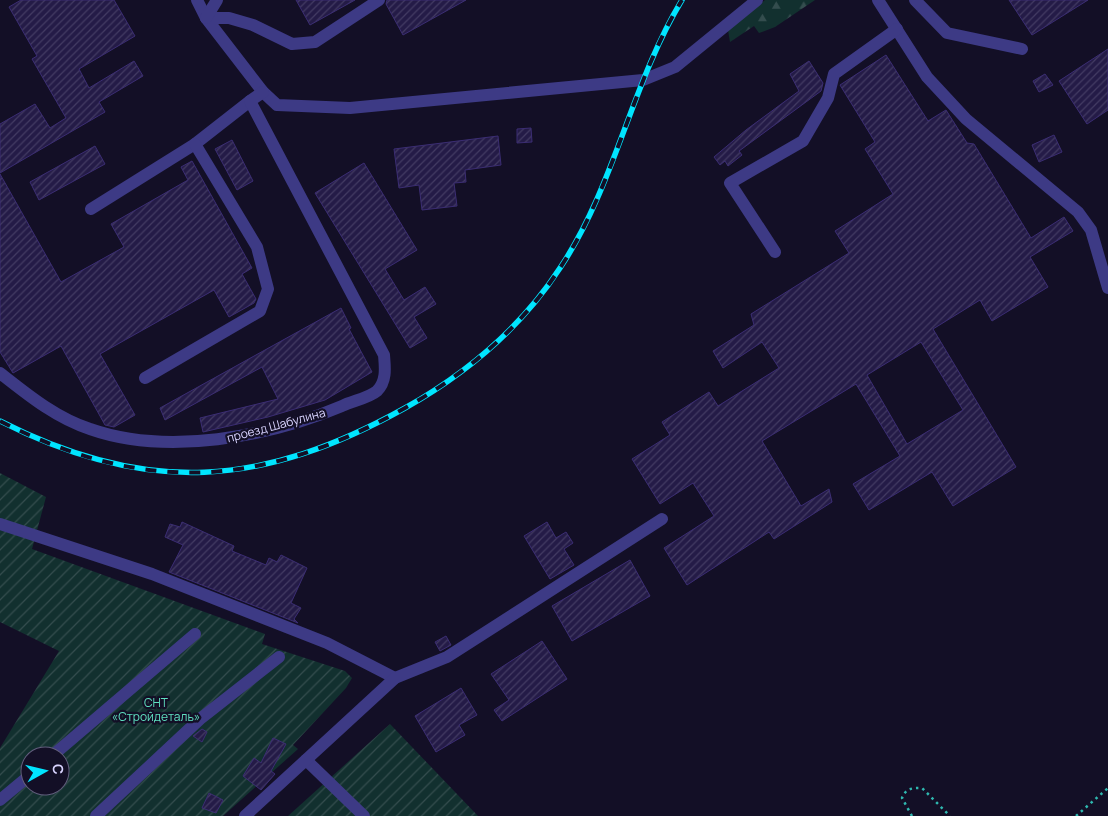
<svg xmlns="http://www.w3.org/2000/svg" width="1108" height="816" font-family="Manrope,sans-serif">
<defs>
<pattern id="forest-firs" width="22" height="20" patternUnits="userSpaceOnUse" patternTransform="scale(1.25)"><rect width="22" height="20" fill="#12302f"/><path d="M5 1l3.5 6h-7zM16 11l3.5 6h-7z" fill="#344d4e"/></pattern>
<pattern id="garden-furrows" width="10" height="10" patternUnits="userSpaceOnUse" patternTransform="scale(1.25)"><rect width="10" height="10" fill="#12302f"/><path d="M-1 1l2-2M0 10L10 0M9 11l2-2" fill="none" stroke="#344d4e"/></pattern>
<pattern id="building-hatch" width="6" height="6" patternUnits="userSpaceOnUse" patternTransform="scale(1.25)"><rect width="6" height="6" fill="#241b47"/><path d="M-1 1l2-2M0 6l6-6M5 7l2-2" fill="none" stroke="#433b63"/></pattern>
</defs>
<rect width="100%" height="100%" fill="#130f26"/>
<path fill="url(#forest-firs)" d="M765,0H815L775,27L759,33L754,26L730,42L728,30Z"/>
<g fill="url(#garden-furrows)" fill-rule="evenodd">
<path d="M0,473L46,497L32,549L265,634L262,644L345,671L352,678L346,688L293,745L298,749L223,816H0V748L59,651L0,622ZM30,756H60V786H30Z"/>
<path d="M390,724L478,816H288Z"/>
</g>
<g fill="url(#building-hatch)" stroke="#3b2d73" fill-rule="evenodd">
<path d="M21,0H114L135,36L79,69L89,88L134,61L143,76L99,102L105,112L0,173V124L35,104L50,128L66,118L32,59L37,56L9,7Z"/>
<path d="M296,0H355L310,25Z"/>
<path d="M387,0H466L403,35L386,4Z"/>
<path d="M1009,0H1088L1032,35Z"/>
<path d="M1108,49V110L1087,124L1059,81Z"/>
<path d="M886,55L928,121L946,110L967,143L974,144L1031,238L1064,217L1073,231L1030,257L1048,287L992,321L980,300L933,329L1016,467L953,506L932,472L869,510L853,484L900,456L856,384L762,441L801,506L829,489L832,502L774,539L769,532L687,585L664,548L714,516L693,483L660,504L632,459L670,435L662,422L709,392L718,406L779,368L762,342L723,368L713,351L754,325L751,314L849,253L835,231L893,194L865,149L875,142L840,85ZM921,342L963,410L907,444L867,375Z"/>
<path d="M809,61L823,83L821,91L739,151L742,155L728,166L725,161L720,165L714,157L746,130L799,91L790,74Z"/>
<path d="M1045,74L1053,85L1039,92L1033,81Z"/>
<path d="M531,128L532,142L517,143V129Z"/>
<path d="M1054,135L1062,152L1039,162L1032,145Z"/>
<path d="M498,136L501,165L465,170L466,182L454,183L457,206L422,210L419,185L399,188L394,149Z"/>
<path d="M232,140L253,181L237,190L215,149Z"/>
<path d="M95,146L105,164L39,200L30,182Z"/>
<path d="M192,161L252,268L242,274L256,299L254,303L229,317L214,290L100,354L135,415L114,427L105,425L61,346L13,373L0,352V174L61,282L124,247L111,224L188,180L181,167Z"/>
<path d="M364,163L417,250L385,269L404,300L425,287L436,304L414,317L427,338L410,348L315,193Z"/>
<path d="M341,308L351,328L349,329L372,372L325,400L268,417L203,432L200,418L278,399L262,367L165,420L160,408Z"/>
<path d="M182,522L234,546L232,551L266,565L269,558L277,562L281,555L307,568L291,603L301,608L294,619L298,623L169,572L183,545L165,537L170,524L180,527Z"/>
<path d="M547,522L556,538L566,532L573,543L564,549L574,565L550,579L524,536Z"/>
<path d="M630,560L650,596L572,641L552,606Z"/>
<path d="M446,636L451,645L440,651L435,642Z"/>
<path d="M542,641L567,679L502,721L494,710L509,700L491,674Z"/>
<path d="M461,688L477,715L459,725L465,735L436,752L415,716Z"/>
<path d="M202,729L207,732L202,742L193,736Z"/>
<path d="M273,738L286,744L271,771L275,774L261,790L243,776L254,758L261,763Z"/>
<path d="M209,793L223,800L216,813L202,808Z"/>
</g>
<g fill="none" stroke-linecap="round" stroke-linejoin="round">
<g stroke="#2fb8b0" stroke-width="2.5" stroke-dasharray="2.5 4" stroke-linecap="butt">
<path d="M912,816L902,798C906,788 912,788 922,788L950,816"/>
<path d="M1076,816L1108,788"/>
</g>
<g stroke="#3d3a85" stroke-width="12">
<path d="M197,0L206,18L263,92L277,105L350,108L643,80L675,67L757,0"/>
<path d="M878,0L927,77L966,119L1078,212L1091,230L1108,288"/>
<path d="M915,0L947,33L1022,49"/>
<path d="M206,18H229L253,25L292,44L315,42L379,0"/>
<path d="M206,18L217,0"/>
<path d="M91,209L195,144L250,101"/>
<path d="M775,252L730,183L803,141L828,98L834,74L897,29"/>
<path d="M0,373C28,395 56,418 90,429C167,456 269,437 342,406C352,401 369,398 377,391C387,381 385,367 384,355L250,101L263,92"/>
<path d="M145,378L260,311L268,289L257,247L195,144"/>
<path d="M0,524L152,574L327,643L395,678"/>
<path d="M52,756L195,634"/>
<path d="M306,760L364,816"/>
<path d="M0,800L30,775"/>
<path d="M96,816L200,719L279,657"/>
<path d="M245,816L395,678L447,657L662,519"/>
</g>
<g stroke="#00e5ff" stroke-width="5.5">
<path id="rail" d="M0,421C147,496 263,487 405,408C467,373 521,328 560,268C615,186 631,84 682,0"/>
</g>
<use href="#rail" stroke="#130f26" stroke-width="4" stroke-dasharray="11" stroke-linecap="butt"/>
</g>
<g text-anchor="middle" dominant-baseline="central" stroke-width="4.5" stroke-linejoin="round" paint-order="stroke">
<g font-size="12" fill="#d9d4ff" stroke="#130f26">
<text transform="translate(276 425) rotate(-15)">проезд Шабулина</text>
</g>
<g font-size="12" fill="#5fe0c0" stroke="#130f26">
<text x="156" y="702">СНТ<tspan x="156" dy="14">«Стройдеталь»</tspan></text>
</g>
</g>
<g transform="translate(45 771) rotate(82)"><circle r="24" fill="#130f26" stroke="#625e7d"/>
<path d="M0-4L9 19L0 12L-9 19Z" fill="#00e5ff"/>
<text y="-8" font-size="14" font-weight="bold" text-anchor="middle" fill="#d9d4ff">С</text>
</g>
</svg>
